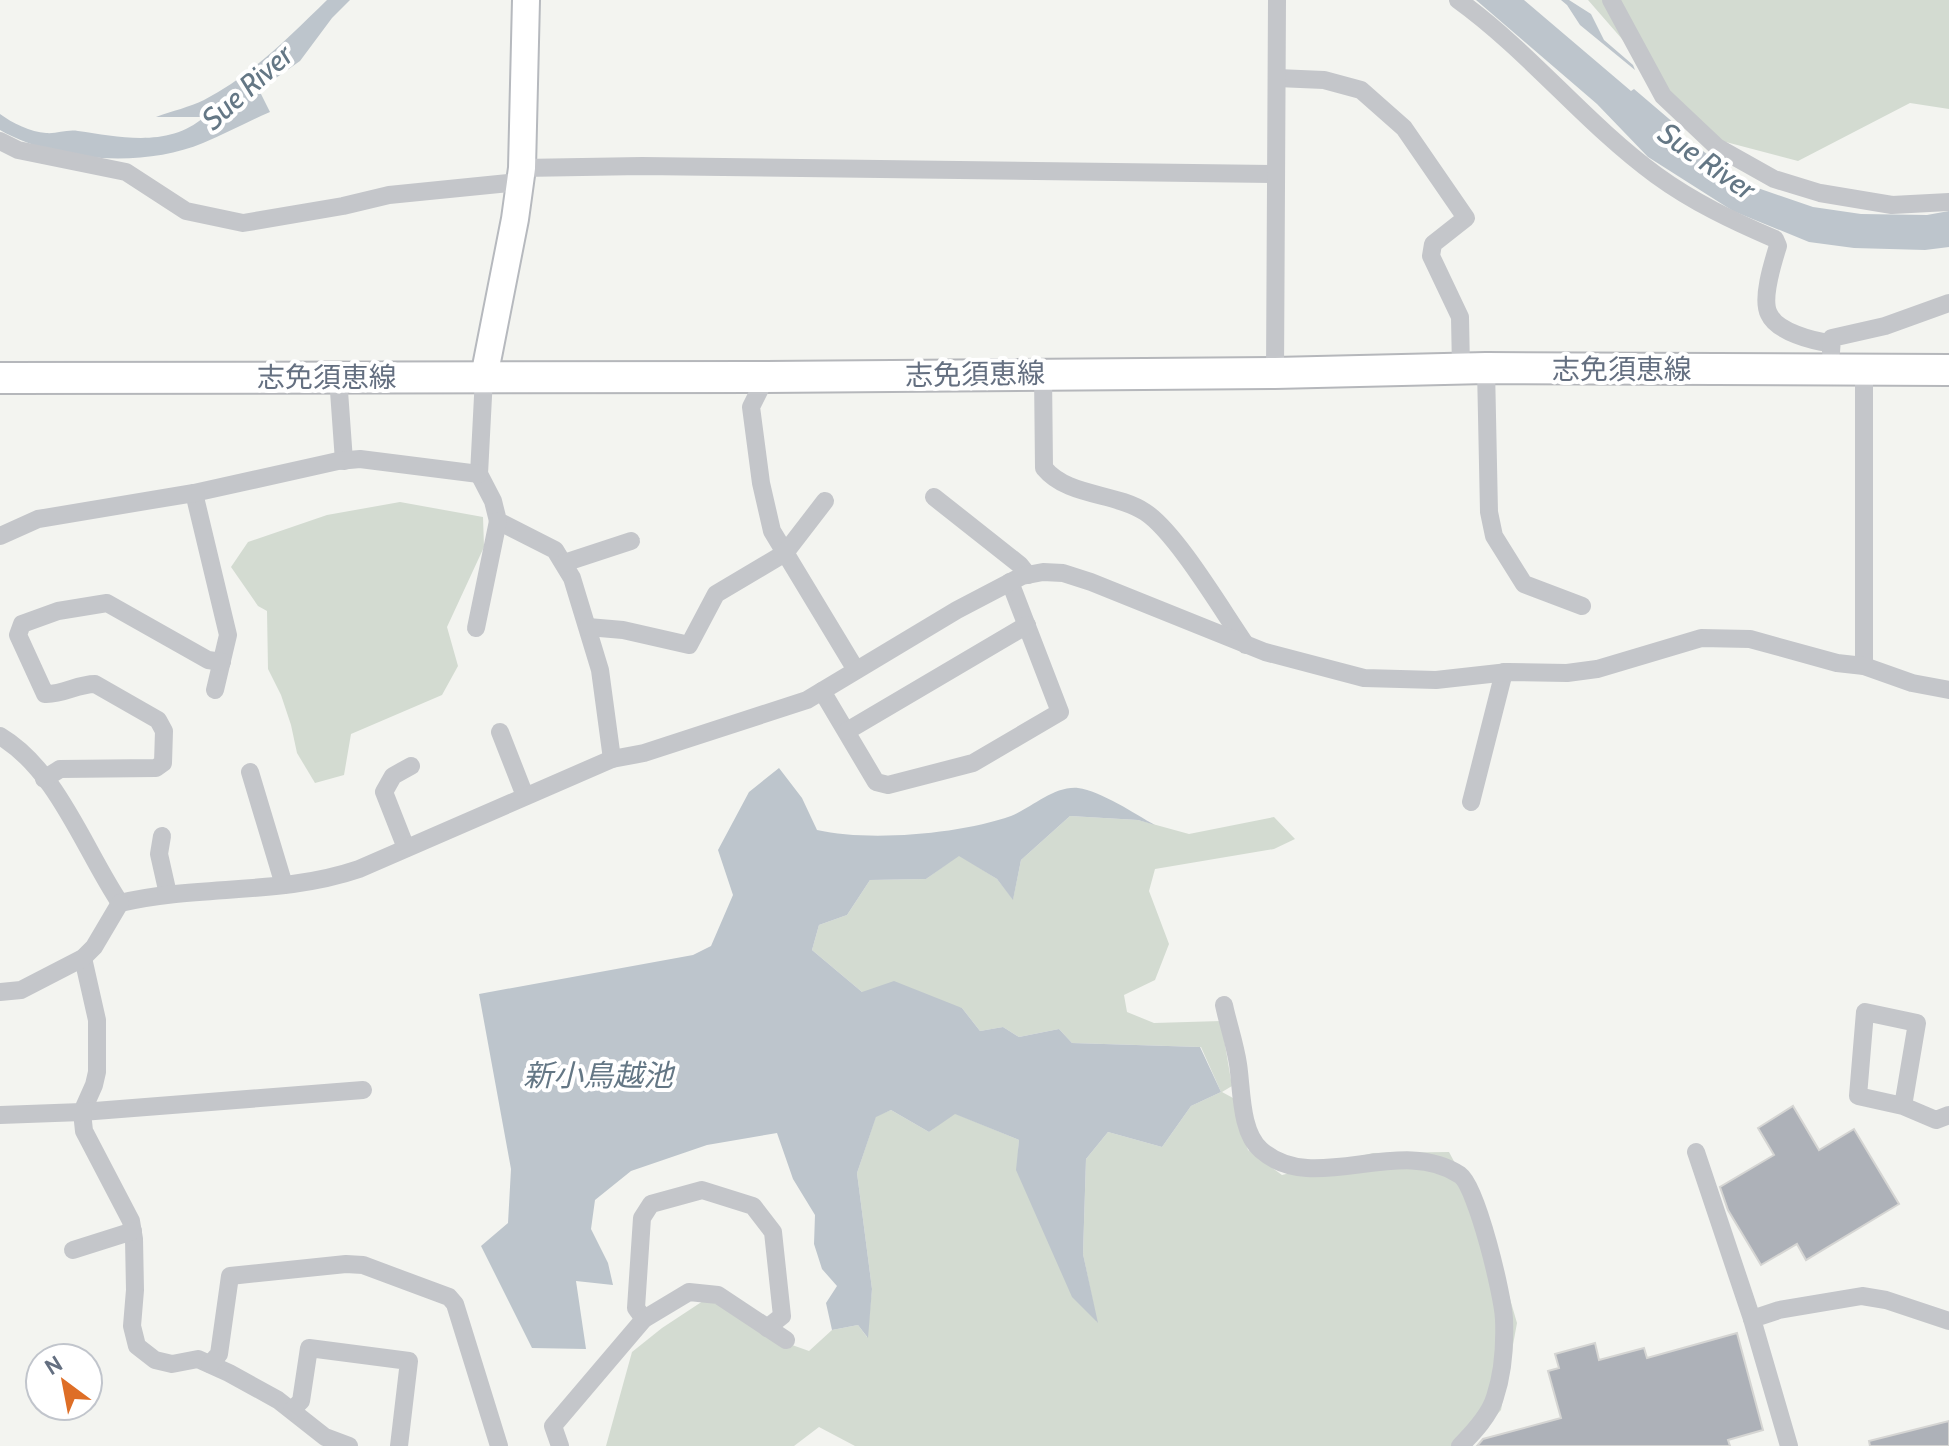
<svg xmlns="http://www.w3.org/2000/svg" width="1949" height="1446" font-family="Cabin,'Noto Sans JP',sans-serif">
<rect width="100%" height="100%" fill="#f3f4f0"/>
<g fill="#d3dbd1">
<path d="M1588,0H1949V109L1910,103L1798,161L1722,141L1663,86Z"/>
<path d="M400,502L483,517L484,547L447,627L458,666L442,695L351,734L344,775L315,783L297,753L291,725L281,695L268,669L267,611L258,606L231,567L248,542L327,515Z"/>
<path d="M1070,816L1138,820L1189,834L1274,817L1295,839L1274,849L1155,869L1149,891L1169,944L1155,980L1124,995L1127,1012L1154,1023L1221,1021L1232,1086L1222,1092L1233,1098L1248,1150L1282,1175L1373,1153L1449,1152L1489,1227L1517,1323L1501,1410L1468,1446H855L819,1427L794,1446H606L632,1352L662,1328L703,1301L727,1303L764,1335L809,1351L832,1330L858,1325L867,1337L872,1289L857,1173L876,1116L891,1110L929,1132L954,1113L1019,1140L1017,1170L1039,1220L1097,1322L1083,1254L1086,1159L1108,1132L1162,1147L1191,1106L1221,1092L1201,1047L1072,1043L1059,1029L1019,1037L1003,1027L980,1031L962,1008L862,992L812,950L819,925L847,915L870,880L926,879L959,855L997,879L1013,899L1021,860Z"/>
</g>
<g fill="#bdc5cc">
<path d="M327,0H350L332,18L300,61L259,90L270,112C247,122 225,134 203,143C143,168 56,162 0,130V114C12,123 31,132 46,133C57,134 67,129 78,131C120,137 169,148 204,117H156C172,111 190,107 204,100C252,75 289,37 327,0Z"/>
<path d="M1476,0H1524L1631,91L1634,89L1675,124L1673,129L1749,185L1813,207L1861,214L1927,215L1949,211V247L1925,250L1854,248L1809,242L1733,211L1648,157L1597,104Z"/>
<path d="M1561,0H1569L1591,14L1604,40L1633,65L1635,70L1580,25L1567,5Z"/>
<path d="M779,768L802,798L817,830C869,842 960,834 1011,816C1032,808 1053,786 1078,788C1101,791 1135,814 1155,825L1138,820L1070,816L1021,860L1013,900L997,879L959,856L926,879L870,880L847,915L819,925L812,950L862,992L894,981L962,1008L980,1031L1003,1027L1019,1037L1059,1029L1072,1043L1200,1047L1221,1092L1191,1106L1162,1147L1108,1132L1086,1159L1083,1254L1098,1323L1072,1297L1016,1170L1019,1140L955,1114L929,1132L891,1110L876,1117L857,1173L872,1289L868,1338L858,1325L832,1330L826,1303L837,1286L822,1269L814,1244L815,1215L793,1179L777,1133L707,1145L631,1171L595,1200L591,1229L608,1263L613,1285L576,1281L586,1349L532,1348L481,1246L508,1223L511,1169L479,994L693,955L711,946L733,895L718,850L749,792Z"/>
</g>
<g fill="#adb1b8" stroke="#d5d5d3" stroke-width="2">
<path d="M1793,1106L1819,1150L1854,1129L1899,1204L1806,1260L1797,1244L1761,1265L1728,1210L1720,1187L1774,1155L1758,1128Z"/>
<path d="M1737,1333L1763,1430L1728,1440L1730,1446H1477L1483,1439L1561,1418L1548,1371L1559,1368L1555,1354L1595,1343L1599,1360L1644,1348L1647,1358Z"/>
<path d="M1949,1421V1446H1870L1869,1441Z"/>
</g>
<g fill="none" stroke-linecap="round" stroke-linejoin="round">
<g stroke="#b6b9be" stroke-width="30">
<path id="secondary" d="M484,377L515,219L522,168L526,0"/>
</g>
<g stroke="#b5b7bb" stroke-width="34">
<path id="primary" d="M0,378L766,377L1275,373L1486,368L1949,370"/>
</g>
<g stroke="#c4c6ca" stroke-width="18">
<path d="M1458,0C1530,52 1585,123 1656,175C1693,202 1733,221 1775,239L1778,246C1773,262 1761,299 1769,314C1777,332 1813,341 1830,343"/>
<path d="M1611,0L1663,96L1717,147L1774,179L1820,193L1892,205L1949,202"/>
<path d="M1277,78L1324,80L1361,90L1404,128L1466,218L1433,244L1431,256L1460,317L1461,369"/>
<path d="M0,141L18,150L126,172L186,211L243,223L343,206L389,195L519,182"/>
<path d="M522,168L642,166L1275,174"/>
<path d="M1831,352L1832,338L1885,326L1949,303"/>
<path d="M1486,368L1489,512L1494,536L1524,584L1582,606"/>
<path d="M1043,373L1044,468C1068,497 1114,492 1145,512C1176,532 1223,612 1246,645"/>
<path d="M1275,373L1277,0"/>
<path d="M338,377L344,461"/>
<path d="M484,377L479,474L493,501L498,521L555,550L572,578L600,670L612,759"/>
<path d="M766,377L751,407L761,483L772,531L856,670"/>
<path d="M194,493L228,635L215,690"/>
<path d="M934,497L1020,565L1028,575"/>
<path d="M0,536L38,519L194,493L338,461L360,459L479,474"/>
<path d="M564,563L631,541"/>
<path d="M588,627L623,630L689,645L716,594L785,553L825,501"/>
<path d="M476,628L498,521"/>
<path d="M1864,666V370"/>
<path d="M822,691L876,782L888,785L973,763L1060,712L1010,582"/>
<path d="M847,731L1027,625"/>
<path d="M500,732L525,796"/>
<path d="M0,736C57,770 84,849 120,903"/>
<path d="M250,772L284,885"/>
<path d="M44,779L60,769L156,768L163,763L164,731L158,720L95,684C77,684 63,695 45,694L18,635L22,624L58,611L107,603L208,660L222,662"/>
<path d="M1471,802L1504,672"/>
<path d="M162,836L159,854L168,894"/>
<path d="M406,848L384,792L393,776L411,766"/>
<path d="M120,903C200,884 280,896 359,869L612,759L644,753L807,700L957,610L1022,576L1043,572L1063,573L1091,582L1265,652L1364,678L1436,680L1508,672L1567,673L1597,669L1701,638L1750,639L1837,663L1864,666L1912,683L1949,690"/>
<path d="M83,958L97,1020V1072L94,1085L82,1112L84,1131L131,1221L134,1239L135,1290L132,1326L137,1346L155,1360L172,1364L198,1359L229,1373L278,1400L325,1437L349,1446"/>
<path d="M0,992L21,990L83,958L94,947L120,903"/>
<path d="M1224,1005C1228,1024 1235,1044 1238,1064C1242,1089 1240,1132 1261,1150C1314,1197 1399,1134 1460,1175C1477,1187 1503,1296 1504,1319C1505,1344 1503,1373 1495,1397C1490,1415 1473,1433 1460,1446"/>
<path d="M1903,1106L1917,1023L1865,1012L1858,1096L1903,1106L1936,1120L1949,1115"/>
<path d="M0,1115L82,1112L363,1090"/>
<path d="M1696,1152L1752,1319"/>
<path d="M73,1250L133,1231"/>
<path d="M644,1319L636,1308L642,1218L651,1204L702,1190L753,1206L773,1232L782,1316L767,1328"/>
<path d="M210,1364L219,1354L230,1276L346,1264L363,1265L449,1297L455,1304L499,1446"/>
<path d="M292,1410L301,1401L309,1348L409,1361L399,1446"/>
<path d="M560,1446L553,1426L644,1319L689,1292L718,1295L786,1340"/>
<path d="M1789,1446L1752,1319L1779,1310L1862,1296L1886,1300L1949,1321"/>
</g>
<use href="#secondary" stroke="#fff" stroke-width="26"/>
<use href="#primary" stroke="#fff" stroke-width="30"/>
</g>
<g text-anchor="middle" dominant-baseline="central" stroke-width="8" stroke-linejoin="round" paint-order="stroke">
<g font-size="28" fill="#646f80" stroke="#fff">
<text x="1622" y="369">志免須恵線</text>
<text transform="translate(975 374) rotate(-1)">志免須恵線</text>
<text x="327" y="377">志免須恵線</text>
</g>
<g font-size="30" font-style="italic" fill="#647785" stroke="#fff">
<text transform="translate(247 87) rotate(-42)">Sue River</text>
<text transform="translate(1707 161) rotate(35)">Sue River</text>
<text x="598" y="1075">新小鳥越池</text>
</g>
</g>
<g transform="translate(64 1382) rotate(328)"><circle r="38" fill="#ffffff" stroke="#c1c5cc" stroke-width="2"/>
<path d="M0-6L14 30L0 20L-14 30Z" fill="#de6e26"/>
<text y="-12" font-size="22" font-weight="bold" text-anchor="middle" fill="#646f80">N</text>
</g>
</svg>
